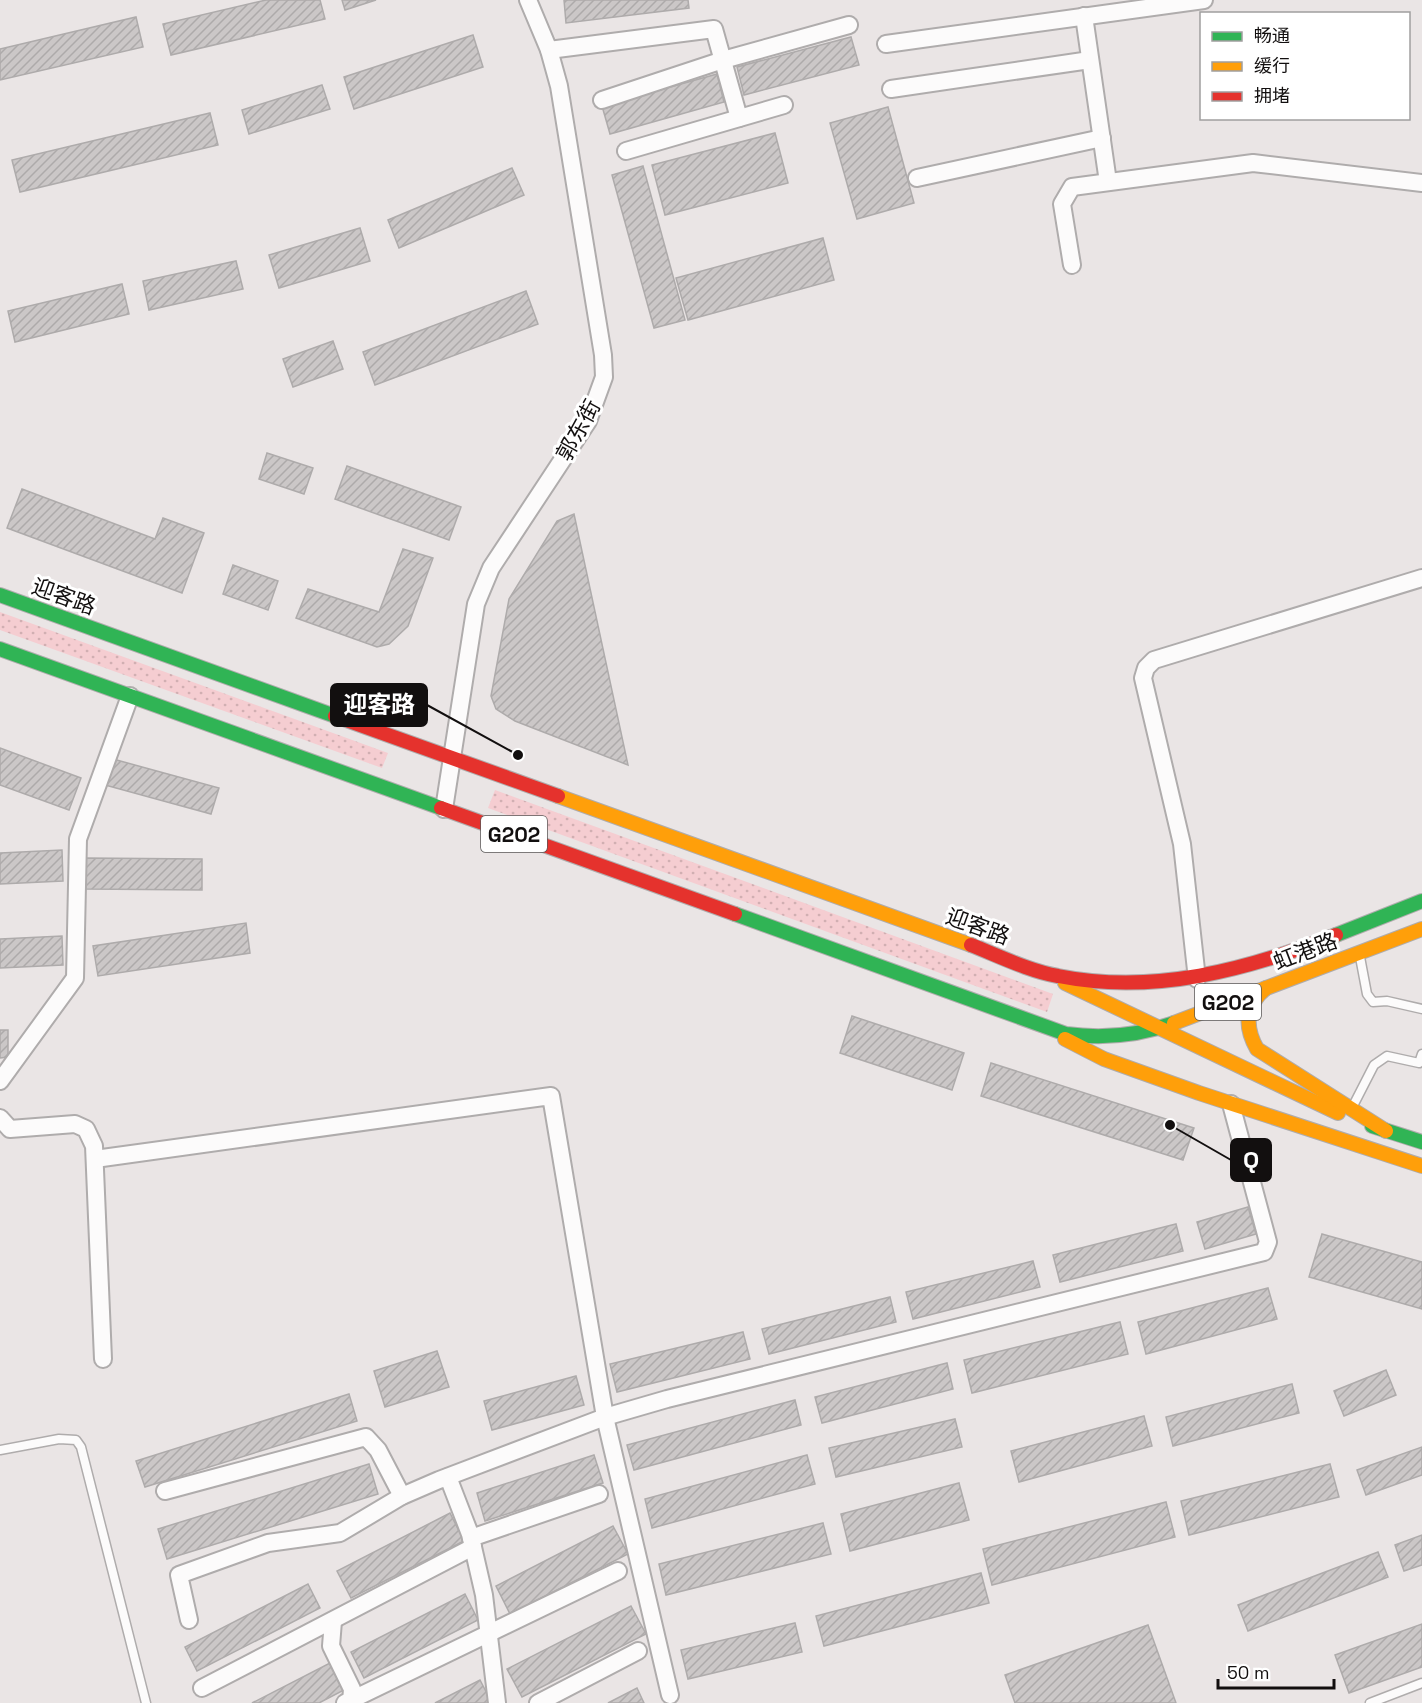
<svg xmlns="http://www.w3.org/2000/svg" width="1422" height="1703" font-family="'Space Grotesk','Noto Sans SC',sans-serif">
<defs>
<pattern id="grass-dots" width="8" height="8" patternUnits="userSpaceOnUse" patternTransform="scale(1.5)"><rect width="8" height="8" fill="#f5cdd1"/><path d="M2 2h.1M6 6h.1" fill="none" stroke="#d1afb2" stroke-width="1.8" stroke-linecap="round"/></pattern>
<pattern id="building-hatch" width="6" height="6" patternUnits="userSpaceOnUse" patternTransform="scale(1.5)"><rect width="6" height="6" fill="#cbc7c7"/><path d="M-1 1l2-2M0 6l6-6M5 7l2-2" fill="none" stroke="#adaaaa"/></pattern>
</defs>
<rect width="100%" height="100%" fill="#eae5e5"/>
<g fill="url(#grass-dots)">
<path d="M0,612L388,753L382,768L0,630Z"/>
<path d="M495,790L1053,994L1047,1012L488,808Z"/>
</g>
<g fill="url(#building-hatch)" stroke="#aeabab" stroke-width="1.5">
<path d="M266,0H320L325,19L171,55L163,24Z"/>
<path d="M342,0H376L345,10Z"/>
<path d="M564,0H688L689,8L566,23Z"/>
<path d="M136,17L143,47L0,80V49Z"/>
<path d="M473,35L483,67L354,109L344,77Z"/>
<path d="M851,37L859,65L744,95L737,67Z"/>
<path d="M717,74L724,102L610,134L602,106Z"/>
<path d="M322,85L330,109L249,134L242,110Z"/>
<path d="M888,107L914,203L857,219L830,123Z"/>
<path d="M210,113L218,145L20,192L12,160Z"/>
<path d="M775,133L788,183L665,215L652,165Z"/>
<path d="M643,166L685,320L654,328L612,175Z"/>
<path d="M512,168L524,195L399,248L388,220Z"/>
<path d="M360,228L370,261L279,288L269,255Z"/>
<path d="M823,238L834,280L688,320L676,278Z"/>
<path d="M236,261L243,289L149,310L143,281Z"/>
<path d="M122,284L129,314L15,342L8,311Z"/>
<path d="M526,291L538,324L375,385L363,352Z"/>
<path d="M333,341L343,369L293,387L283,359Z"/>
<path d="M267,453L313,468L304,494L259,479Z"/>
<path d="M347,466L461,507L449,540L335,499Z"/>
<path d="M22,489L155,539L163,518L204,533L182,593L7,528Z"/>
<path d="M574,514L628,765L515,721L496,709L491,696L509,599L557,521Z"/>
<path d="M403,549L433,558L408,626L389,644L377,647L296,618L308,589L379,612Z"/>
<path d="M233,565L278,581L268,610L223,594Z"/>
<path d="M0,748L81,778L69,810L0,785Z"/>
<path d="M113,759L219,788L211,814L105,785Z"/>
<path d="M62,850L63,881L0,884V853Z"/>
<path d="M86,858L202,859V890L86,889Z"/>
<path d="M246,923L250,953L98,976L93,946Z"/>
<path d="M62,936L63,965L0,968V939Z"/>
<path d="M852,1016L964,1053L952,1090L840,1053Z"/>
<path d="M0,1030H8V1057L0,1058Z"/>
<path d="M991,1063L1194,1128L1183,1160L981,1096Z"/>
<path d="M1248,1207L1256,1234L1205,1249L1197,1222Z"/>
<path d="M1176,1224L1183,1251L1060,1282L1053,1255Z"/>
<path d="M1322,1234L1422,1262V1309L1309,1277Z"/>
<path d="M1033,1261L1040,1287L913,1319L906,1292Z"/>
<path d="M1268,1288L1277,1319L1146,1354L1138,1322Z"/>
<path d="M890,1297L896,1322L769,1354L762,1329Z"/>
<path d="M1120,1322L1128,1354L972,1393L964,1360Z"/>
<path d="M743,1332L750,1359L617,1392L610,1364Z"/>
<path d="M437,1351L449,1387L385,1407L374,1371Z"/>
<path d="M947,1363L953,1389L822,1423L815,1397Z"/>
<path d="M1386,1370L1396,1395L1344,1416L1334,1391Z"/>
<path d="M576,1376L584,1405L492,1430L484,1401Z"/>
<path d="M1292,1384L1299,1413L1173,1446L1166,1417Z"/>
<path d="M349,1394L357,1421L145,1487L136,1461Z"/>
<path d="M795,1400L801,1425L634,1470L627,1445Z"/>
<path d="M1144,1416L1152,1446L1019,1482L1011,1451Z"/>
<path d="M955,1419L962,1447L836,1477L829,1448Z"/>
<path d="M1422,1447V1475L1366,1495L1357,1470Z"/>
<path d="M594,1455L603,1483L485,1521L477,1493Z"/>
<path d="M807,1455L815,1484L652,1528L645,1499Z"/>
<path d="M369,1464L378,1494L167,1559L158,1529Z"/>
<path d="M1330,1464L1339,1497L1189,1535L1181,1501Z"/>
<path d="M959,1483L969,1520L850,1551L841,1514Z"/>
<path d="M1166,1502L1175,1537L992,1585L983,1549Z"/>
<path d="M450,1513L464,1541L351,1598L337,1571Z"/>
<path d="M823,1523L831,1554L666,1595L659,1564Z"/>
<path d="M613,1526L628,1554L510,1614L496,1586Z"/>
<path d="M1422,1535V1565L1404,1571L1395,1545Z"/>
<path d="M1378,1552L1388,1577L1248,1631L1238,1605Z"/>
<path d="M981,1573L989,1603L824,1646L816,1616Z"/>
<path d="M308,1584L320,1608L197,1671L185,1647Z"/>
<path d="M465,1594L478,1620L364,1678L351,1652Z"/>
<path d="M631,1606L646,1634L522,1697L507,1669Z"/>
<path d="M795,1623L802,1652L688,1679L681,1650Z"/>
<path d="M1422,1624V1667L1349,1693L1335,1655Z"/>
<path d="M1148,1625L1176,1703H1015L1005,1675Z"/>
<path d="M330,1663L344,1690L319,1703H252Z"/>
<path d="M480,1680L492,1703H435Z"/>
<path d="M637,1688L644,1703H608Z"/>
</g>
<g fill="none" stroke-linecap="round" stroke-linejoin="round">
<g stroke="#afacac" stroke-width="11">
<g id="lane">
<path d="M1360,957L1367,994L1373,1002L1387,1001L1422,1009"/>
<path d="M1354,1104L1374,1065L1387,1056L1419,1063L1422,1054"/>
<path d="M0,1450L59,1439L76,1440L81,1447L146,1703"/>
<path d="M1370,1703L1422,1683"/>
</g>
</g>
<g stroke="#afacac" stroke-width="20">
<g id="street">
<path d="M1084,16L1108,182"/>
<path d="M886,44L1204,0"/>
<path d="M549,50L714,29L739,118"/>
<path d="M891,89L1090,60"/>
<path d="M602,100L723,60L849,25"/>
<path d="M626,151L784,105"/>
<path d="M917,178L1102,138"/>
<path d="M1072,265L1062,204L1072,187L1253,163L1422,183"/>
<path d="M444,809L476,604L491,568L588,421L604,377L603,355L559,86L549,50L528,0"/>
<path d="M1197,979L1182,844L1143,678L1146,668L1154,660L1422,578"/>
<path d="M0,1081L75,978L78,839L130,696"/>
<path d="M0,1118L10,1129L75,1124L86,1129L94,1146L103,1359"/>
<path d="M95,1159L551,1096L605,1417L670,1695"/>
<path d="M448,1477L470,1534L484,1595L497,1703"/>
<path d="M165,1491L366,1437L378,1450L402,1496"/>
<path d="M471,1538L599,1494"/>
<path d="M189,1620L179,1575L268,1543L340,1533L402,1496L439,1480L605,1417L667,1399L1264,1252L1268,1242L1231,1104"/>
<path d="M333,1621L331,1646L352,1689L351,1703"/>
<path d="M202,1688L473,1547"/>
<path d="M345,1703L618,1571"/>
<path d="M538,1703L638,1651"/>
</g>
</g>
<g stroke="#afacac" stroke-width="16">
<g id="fast">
<path d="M0,595L335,716"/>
<path d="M0,649L441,808"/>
<path d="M735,914L1066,1034C1104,1039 1138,1036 1174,1023"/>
<path d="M1336,935L1422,901"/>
<path d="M1372,1126L1422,1142"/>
</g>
</g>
<g stroke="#afacac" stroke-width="16">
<g id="slow">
<path d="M558,796L971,945"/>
<path d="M1065,983L1338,1113"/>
<path d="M1266,988C1245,1005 1244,1026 1257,1049L1386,1131"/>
<path d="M1174,1023L1422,929"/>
<path d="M1065,1039L1104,1059L1199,1093L1422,1166"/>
</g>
</g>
<g stroke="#afacac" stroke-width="16">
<g id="jam">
<path d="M335,716L558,796"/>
<path d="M441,808L735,914"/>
<path d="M971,945C999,956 1029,971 1058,976C1154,995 1247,970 1336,935"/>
</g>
</g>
<use href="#lane" stroke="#fcfbfb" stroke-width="8"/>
<use href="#street" stroke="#fcfbfb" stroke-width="16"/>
<use href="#fast" stroke="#30b455" stroke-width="14"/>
<use href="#slow" stroke="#ff9f0a" stroke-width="14"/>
<use href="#jam" stroke="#e5322d" stroke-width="14"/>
</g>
<g text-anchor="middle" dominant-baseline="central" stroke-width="6" stroke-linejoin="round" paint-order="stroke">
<g fill="#fff" stroke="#595757" stroke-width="1.5">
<rect x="481" y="816" width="66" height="36" rx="4.5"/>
<rect x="1195" y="984" width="66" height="36" rx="4.5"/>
</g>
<g font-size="21" font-weight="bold" fill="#120f0f">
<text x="514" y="834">G202</text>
<text x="1228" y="1002">G202</text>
</g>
<g font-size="22" fill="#120f0f" stroke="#fff">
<text transform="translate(578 430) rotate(-61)">郭东街</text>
<text transform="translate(64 596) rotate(20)">迎客路</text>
<text transform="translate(978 926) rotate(20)">迎客路</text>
<text transform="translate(1305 951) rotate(-21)">虹港路</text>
</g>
</g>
<path fill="none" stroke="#120f0f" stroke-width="2" d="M518 755L427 705M1170 1125L1231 1160"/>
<g fill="#120f0f" stroke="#fff" stroke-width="2">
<circle cx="518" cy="755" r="6"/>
<circle cx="1170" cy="1125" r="6"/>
</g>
<g fill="#120f0f" stroke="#120f0f" stroke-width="2">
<rect x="331" y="684" width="96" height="42" rx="6"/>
<rect x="1231" y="1139" width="40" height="42" rx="6"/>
</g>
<g font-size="24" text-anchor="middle" font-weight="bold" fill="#fff">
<text x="379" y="713">迎客路</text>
<text x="1251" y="1168">Q</text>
</g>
<rect x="1200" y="12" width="210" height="108" fill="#ffffff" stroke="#a09f9f" stroke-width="1.5"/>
<rect x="1212" y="32" width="30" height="9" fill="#30b455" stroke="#a09f9f" stroke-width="1.5"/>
<text x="1254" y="42" font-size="18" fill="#120f0f">畅通</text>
<rect x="1212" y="62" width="30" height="9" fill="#ff9f0a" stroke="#a09f9f" stroke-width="1.5"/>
<text x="1254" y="72" font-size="18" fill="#120f0f">缓行</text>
<rect x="1212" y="92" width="30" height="9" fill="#e5322d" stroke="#a09f9f" stroke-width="1.5"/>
<text x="1254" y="102" font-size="18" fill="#120f0f">拥堵</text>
<path d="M1218 1679v9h116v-9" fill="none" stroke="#120f0f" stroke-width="3"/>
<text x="1227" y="1679" font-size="18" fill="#120f0f" stroke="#ffffff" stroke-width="4.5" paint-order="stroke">50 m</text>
</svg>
